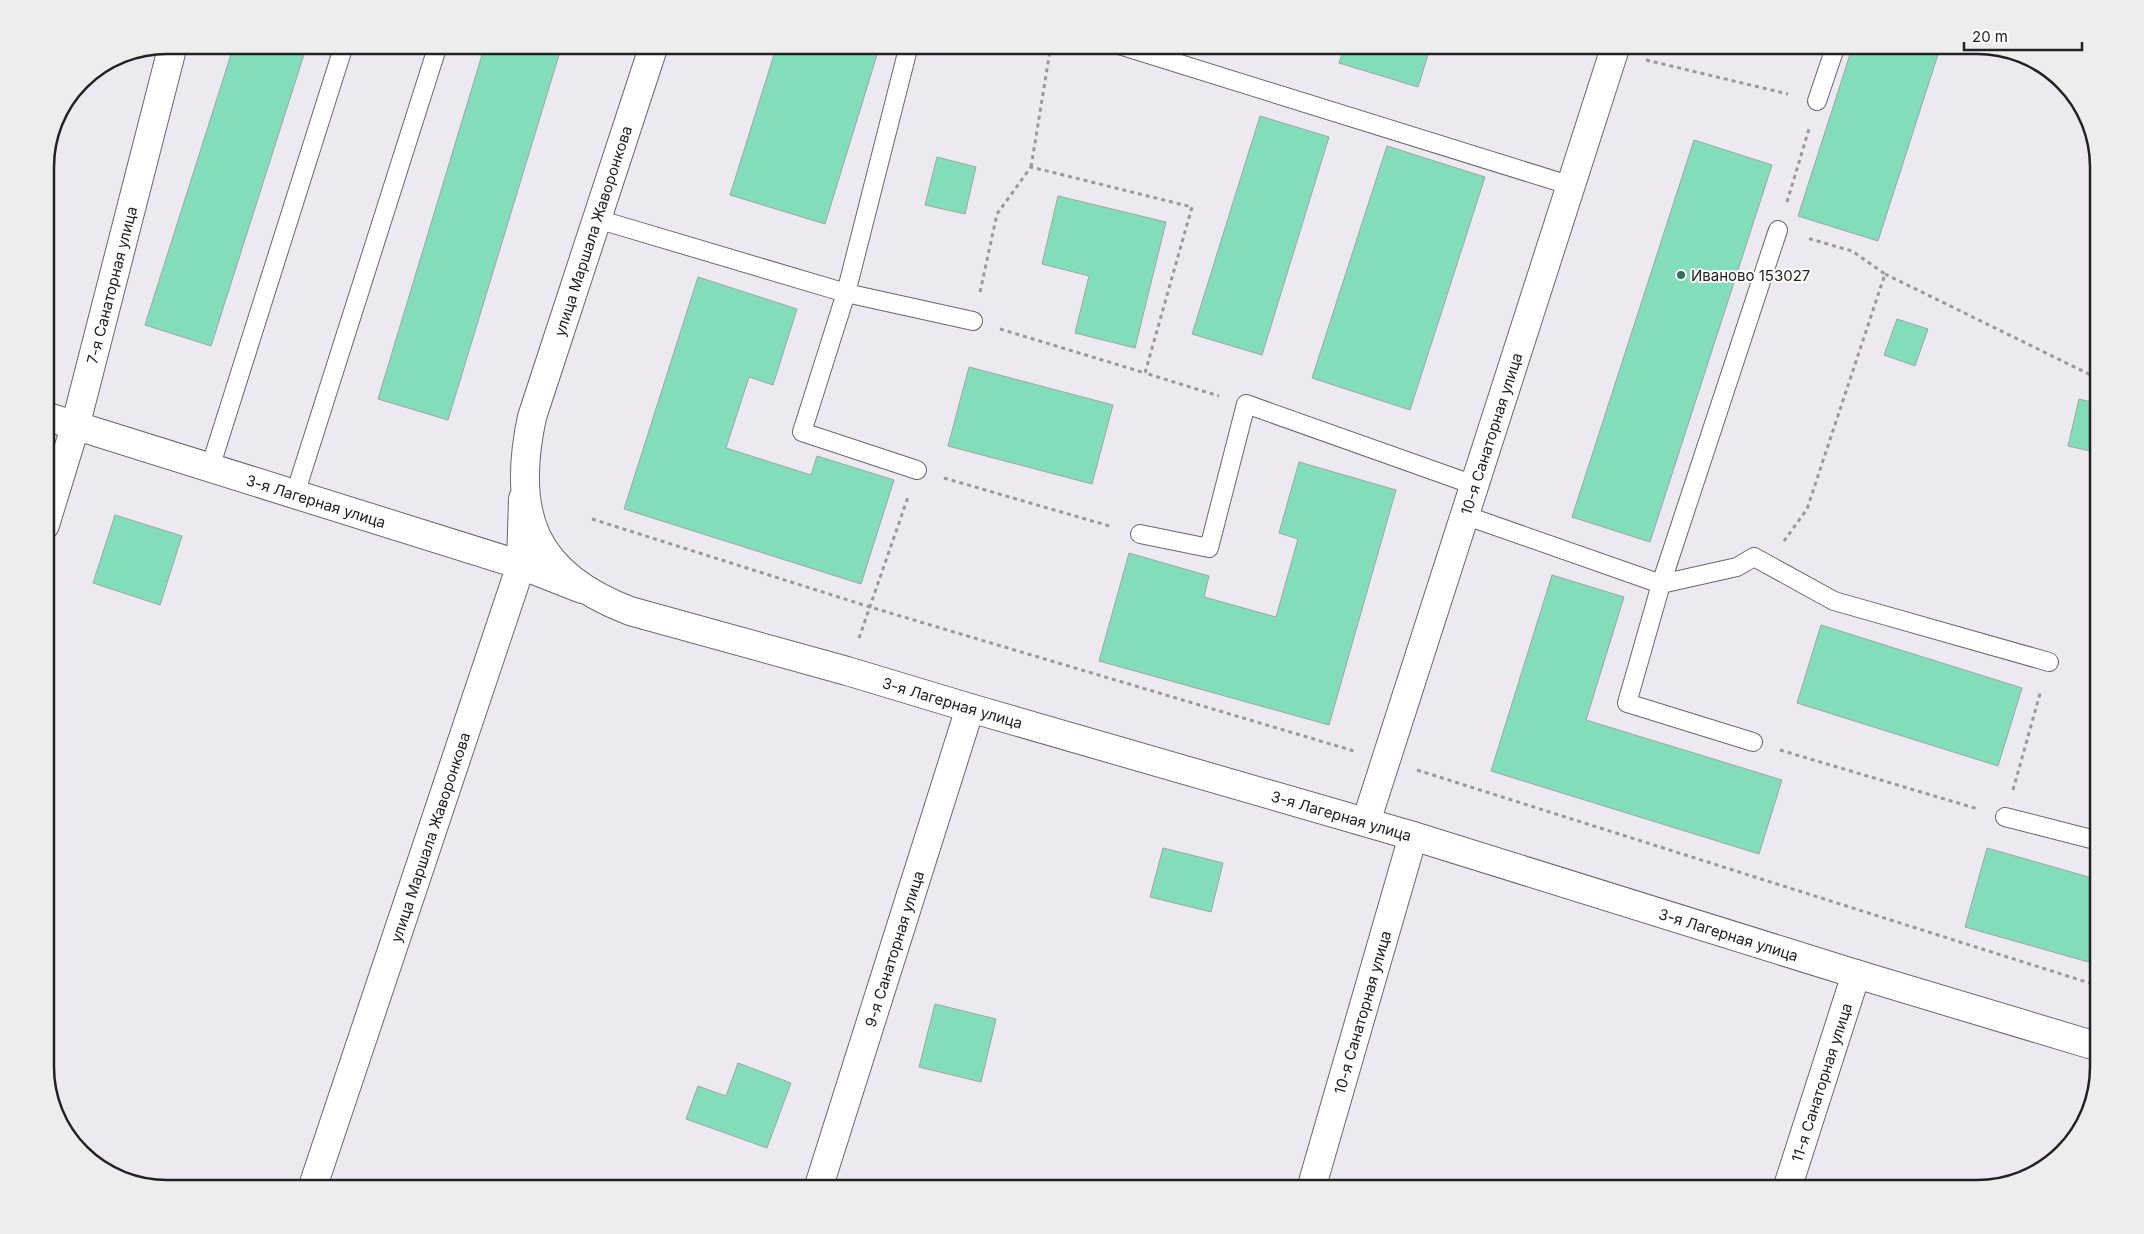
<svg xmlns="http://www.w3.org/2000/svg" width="2144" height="1234" font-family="Inter,sans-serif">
<rect width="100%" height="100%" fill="#ece9f0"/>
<g fill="#82ddba" stroke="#9ea6a3">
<path d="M234,45H307L211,346L145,325Z"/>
<path d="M485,45H562L448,420L378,399Z"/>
<path d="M777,45H880L825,224L730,195Z"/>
<path d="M1345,45H1431L1418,87L1339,63Z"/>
<path d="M1853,45H1941L1878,241L1798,216Z"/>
<path d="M1260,116L1329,137L1262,355L1192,334Z"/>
<path d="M1694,140L1772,165L1650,542L1572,517Z"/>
<path d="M1387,146L1485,177L1410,410L1312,378Z"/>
<path d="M937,157L976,167L965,214L925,205Z"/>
<path d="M1058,196L1166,222L1135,348L1075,333L1089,276L1042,264Z"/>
<path d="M698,277L797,309L773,385L749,377L726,448L811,475L817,456L894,480L861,584L624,509Z"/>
<path d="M1897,319L1928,329L1915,366L1884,355Z"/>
<path d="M969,367L1113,405L1092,484L948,446Z"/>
<path d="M2079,399L2099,404V453L2068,446Z"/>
<path d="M1299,462L1396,490L1329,725L1099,661L1129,553L1209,576L1204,597L1276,617L1298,539L1279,533Z"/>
<path d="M115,515L182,536L160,605L93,583Z"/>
<path d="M1552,575L1624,597L1586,720L1782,780L1759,854L1491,771Z"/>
<path d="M1821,625L2022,688L1998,766L1797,703Z"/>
<path d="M1163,848L1223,863L1211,912L1150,897Z"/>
<path d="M1987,848L2099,880V965L1965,927Z"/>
<path d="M935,1004L996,1019L981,1082L919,1067Z"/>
<path d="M738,1063L791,1083L767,1148L686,1119L698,1086L726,1096Z"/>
</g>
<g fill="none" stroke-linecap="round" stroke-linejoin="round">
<g stroke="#6a686e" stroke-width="20">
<g id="lane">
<path d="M909,45L846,293L973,321"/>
<path d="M1119,45L1572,186"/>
<path d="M1817,101L1836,45"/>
<path d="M597,219L846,293L802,432L917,470"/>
<path d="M210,468L344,45"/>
<path d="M295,494L438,45"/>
<path d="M1464,515L1661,584L1737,567L1754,557L1834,601L2049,662"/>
<path d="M1140,534L1209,548L1246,404L1474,485"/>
<path d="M1753,742L1627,703L1661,584L1778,230"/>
<path d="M2005,817L2099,841"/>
</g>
</g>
<g stroke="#6a686e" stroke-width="30">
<g id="street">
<path id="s1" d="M45,416L521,565L582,589"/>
<path id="s2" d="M45,525L75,427L173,45"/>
<path id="s3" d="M1366,822L1616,45"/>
<path id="s4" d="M312,1189L521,565L523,499"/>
<path id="s5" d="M818,1189L970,708"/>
<path id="s6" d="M1311,1189L1413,836"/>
<path id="s7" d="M1787,1189L1856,974"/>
</g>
</g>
<g stroke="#6a686e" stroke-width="30">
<g id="secondary">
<path id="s8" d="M654,45L532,417C511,515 533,574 630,611L847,671L970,708L1413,836L1856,974L2099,1047"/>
</g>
</g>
<g stroke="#9a989e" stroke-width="3" stroke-dasharray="4 4" stroke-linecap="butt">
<path d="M1646,60L1788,94"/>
<path d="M1031,167L1051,45"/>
<path d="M1787,202L1809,129"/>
<path d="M1885,274L2099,379"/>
<path d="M980,292L997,214L1031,167L1192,207L1145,373L1219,396"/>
<path d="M1000,329L1145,373"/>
<path d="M944,478L1113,527"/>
<path d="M592,519L870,607L1354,751"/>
<path d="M1784,541L1807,509L1885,274L1852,251L1807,238"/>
<path d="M859,638L908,497"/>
<path d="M1780,750L1978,809"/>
<path d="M1417,770L2099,986"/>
<path d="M2013,790L2041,690"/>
</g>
<use href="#lane" stroke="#fff" stroke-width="18"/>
<use href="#street" stroke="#fff" stroke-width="28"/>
<use href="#secondary" stroke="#fff" stroke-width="28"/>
</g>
<circle fill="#336e59" stroke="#fff" stroke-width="2" cx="1681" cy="275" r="5"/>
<g text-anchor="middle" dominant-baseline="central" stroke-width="4" stroke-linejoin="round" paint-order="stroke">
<g font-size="15" fill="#222124" stroke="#fff">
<text transform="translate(593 231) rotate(-72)">улица Маршала Жаворонкова</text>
<text stroke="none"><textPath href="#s2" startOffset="249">7-я Санаторная улица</textPath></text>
<text stroke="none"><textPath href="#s3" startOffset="408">10-я Санаторная улица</textPath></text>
<text stroke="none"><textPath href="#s1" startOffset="284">3-я Лагерная улица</textPath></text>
<text stroke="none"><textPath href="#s8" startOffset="971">3-я Лагерная улица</textPath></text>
<text stroke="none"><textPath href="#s8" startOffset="1376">3-я Лагерная улица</textPath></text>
<text stroke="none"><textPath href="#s4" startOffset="371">улица Маршала Жаворонкова</textPath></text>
<text stroke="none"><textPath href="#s8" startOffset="1781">3-я Лагерная улица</textPath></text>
<text stroke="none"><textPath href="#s5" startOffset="252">9-я Санаторная улица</textPath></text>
<text stroke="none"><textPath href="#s6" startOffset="184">10-я Санаторная улица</textPath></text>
<text stroke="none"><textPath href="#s7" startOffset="112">11-я Санаторная улица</textPath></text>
</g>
<g font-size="15" fill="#222124" stroke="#fff" text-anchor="start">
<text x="1691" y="275">Иваново 153027</text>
</g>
</g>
<path d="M0 0H2144V1234H0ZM167 54H1977A113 113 0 0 1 2090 167V1067A113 113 0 0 1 1977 1180H167A113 113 0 0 1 54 1067V167A113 113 0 0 1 167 54Z" fill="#ededed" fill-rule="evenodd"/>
<path fill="none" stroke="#222124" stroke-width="2.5" d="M167 54H1977A113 113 0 0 1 2090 167V1067A113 113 0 0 1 1977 1180H167A113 113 0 0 1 54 1067V167A113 113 0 0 1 167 54Z"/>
<path d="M1964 42v8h118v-8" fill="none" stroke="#222124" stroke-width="2.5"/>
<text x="1972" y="42" font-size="15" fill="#222124" stroke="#ffffff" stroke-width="4" paint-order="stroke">20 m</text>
</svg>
